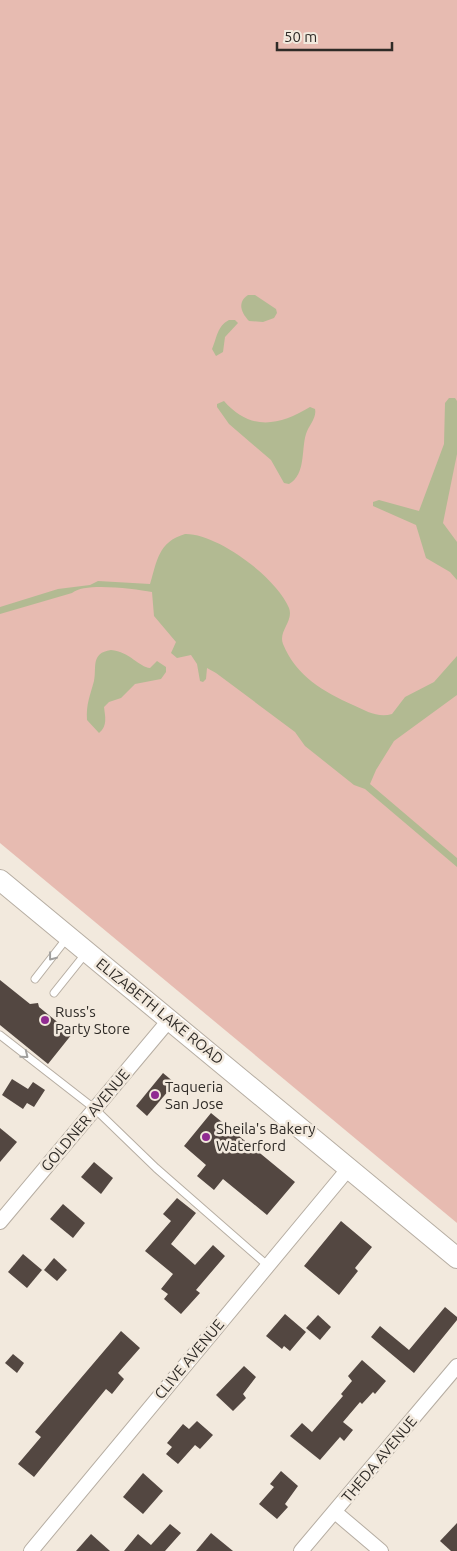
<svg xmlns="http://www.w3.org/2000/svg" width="457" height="1551" font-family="Ubuntu,sans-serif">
<rect width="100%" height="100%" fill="#f2e9dd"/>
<path fill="#e7bbb1" d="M0,0H457V1223L0,843Z"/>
<g fill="#b2ba92">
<path d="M248,295H255L276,309L277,313L274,318L263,322L249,321C241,313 237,302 248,295Z"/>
<path d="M229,320H235L238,323L225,337L223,352L216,356L212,349C217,338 217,326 229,320Z"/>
<path d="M449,398H455L457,401V454L443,523L457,542V580L450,572L426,558L416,525L373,506V502L379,500L419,511L444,444L445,403Z"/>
<path d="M224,401C250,431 279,426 310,407L315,409C317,418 309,425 306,434C301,450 306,474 289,484L284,483L271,460L229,424L217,407V404Z"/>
<path d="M185,534C217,533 277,578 289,608C294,621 278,631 283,644C296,676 324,692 353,705C366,711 378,718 392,714L405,697L434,682L457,656V695L394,741L376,770L370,784L457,858V867L365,789L354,785L305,746L295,732L216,673L207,668L206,679L203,682L200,681L197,664L191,655L177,658L171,653L176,642L154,616L152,592C134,589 85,582 72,593L0,614V607L58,589L90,585L98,581L150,584C157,561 158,542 185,534Z"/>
<path d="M111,650C130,652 139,667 150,668L157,661L166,667V672L161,679L135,684L121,698L109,702L104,707C105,716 108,726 99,733L87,720C86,704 90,696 94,681C97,668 90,653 111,650Z"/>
</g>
<g fill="#534741">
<path d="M0,980L30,1004L38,1003L39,1007L72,1034L48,1064L0,1025Z"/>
<path d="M163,1073L175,1083L147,1116L136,1106Z"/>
<path d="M12,1079L28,1089L33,1082L45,1090L34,1107L27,1103L23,1109L2,1095Z"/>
<path d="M211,1113L295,1182L267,1215L223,1179L214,1190L197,1176L206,1165L184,1146Z"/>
<path d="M0,1128L17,1142L0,1162Z"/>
<path d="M94,1162L113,1178L101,1194L81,1177Z"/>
<path d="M177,1198L196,1213L171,1244L195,1265L213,1245L225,1256L196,1290L200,1293L181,1314L164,1299L168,1294L161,1289L173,1274L145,1251L171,1221L163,1214Z"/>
<path d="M63,1204L85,1223L73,1238L50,1219Z"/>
<path d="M341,1221L372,1247L355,1268L358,1271L339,1295L304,1266Z"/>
<path d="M23,1254L42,1270L27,1288L8,1272Z"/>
<path d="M54,1258L67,1270L57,1281L44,1270Z"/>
<path d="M445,1307L457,1317V1320L414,1373L371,1337L380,1326L409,1350Z"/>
<path d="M285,1314L306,1332L290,1351L284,1346L282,1349L266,1336Z"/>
<path d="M318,1315L331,1327L320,1340L306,1328Z"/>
<path d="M121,1331L140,1348L118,1373L124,1379L112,1394L106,1389L34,1477L18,1464L41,1437L35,1432Z"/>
<path d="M13,1354L24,1363L17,1373L5,1363Z"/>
<path d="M362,1360L386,1381L375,1394L373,1392L362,1404L360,1402L343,1422L353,1430L344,1441L340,1437L320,1460L290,1436L302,1423L312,1432L343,1396L341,1394L352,1381L348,1376Z"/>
<path d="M244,1366L256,1377L243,1394L246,1398L233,1411L216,1395Z"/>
<path d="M197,1421L213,1435L200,1449L195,1445L178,1464L166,1454L172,1447L167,1443L183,1424L189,1429Z"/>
<path d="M281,1471L298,1486L285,1504L288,1507L277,1519L259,1504L274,1487L270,1484Z"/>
<path d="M143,1473L163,1491L143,1514L123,1497Z"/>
<path d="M457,1523V1551H451L440,1541Z"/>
<path d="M170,1524L181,1533L165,1551H124L138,1534L151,1545Z"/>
<path d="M211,1533L233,1551H196Z"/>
<path d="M91,1534L110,1551H76Z"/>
</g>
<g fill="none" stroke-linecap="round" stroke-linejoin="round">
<g stroke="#b6ada2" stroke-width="9">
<g id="lane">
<path d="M35,979L67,938"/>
<path d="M54,993L86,953"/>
<path d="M0,1035L95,1109L156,1168L267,1265"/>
</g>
</g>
<g stroke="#b6ada2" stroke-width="16">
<g id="street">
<path d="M0,1222L170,1019"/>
<path d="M335,1512L381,1551"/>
<path d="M31,1551L349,1168"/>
<path d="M301,1551L457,1366"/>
</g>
</g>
<g stroke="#b6ada2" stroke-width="22">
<path id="secondary" d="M0,880L457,1258"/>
</g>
<use href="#lane" stroke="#fff" stroke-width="7"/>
<use href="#street" stroke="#fff" stroke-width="14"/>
<use href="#secondary" stroke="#fff" stroke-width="20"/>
</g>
<defs><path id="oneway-chevron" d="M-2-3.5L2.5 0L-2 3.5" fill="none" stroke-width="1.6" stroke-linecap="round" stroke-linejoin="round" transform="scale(1.25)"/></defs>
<g stroke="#a1a09e">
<use href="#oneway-chevron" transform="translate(52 957) rotate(128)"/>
<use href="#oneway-chevron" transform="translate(25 1055) rotate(39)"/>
</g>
<g fill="#902b91" stroke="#f2e9dd" stroke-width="2">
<circle cx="45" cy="1020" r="5"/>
<circle cx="155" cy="1095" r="5"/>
<circle cx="206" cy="1137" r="5"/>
</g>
<g text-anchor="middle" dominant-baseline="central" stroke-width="5" stroke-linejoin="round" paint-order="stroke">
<g font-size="15" fill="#2f2b27" stroke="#f2e9dd" text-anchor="start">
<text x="55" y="1011">Russ's<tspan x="55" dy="17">Party Store</tspan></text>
<text x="165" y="1086">Taqueria<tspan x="165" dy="17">San Jose</tspan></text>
<text x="216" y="1128">Sheila's Bakery<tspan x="216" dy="17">Waterford</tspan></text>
</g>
<g font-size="15" fill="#2f2b27" stroke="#f2e9dd">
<text transform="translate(160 1011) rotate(39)">ELIZABETH LAKE ROAD</text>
<text transform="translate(85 1120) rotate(-50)">GOLDNER AVENUE</text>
<text transform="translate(189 1359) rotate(-50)">CLIVE AVENUE</text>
<text transform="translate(379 1459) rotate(-50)">THEDA AVENUE</text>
</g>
</g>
<path d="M277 42v8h115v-8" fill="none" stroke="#2f2b27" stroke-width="2.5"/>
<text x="284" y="42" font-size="15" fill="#2f2b27" stroke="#f2e9dd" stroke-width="4" paint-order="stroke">50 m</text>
</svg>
